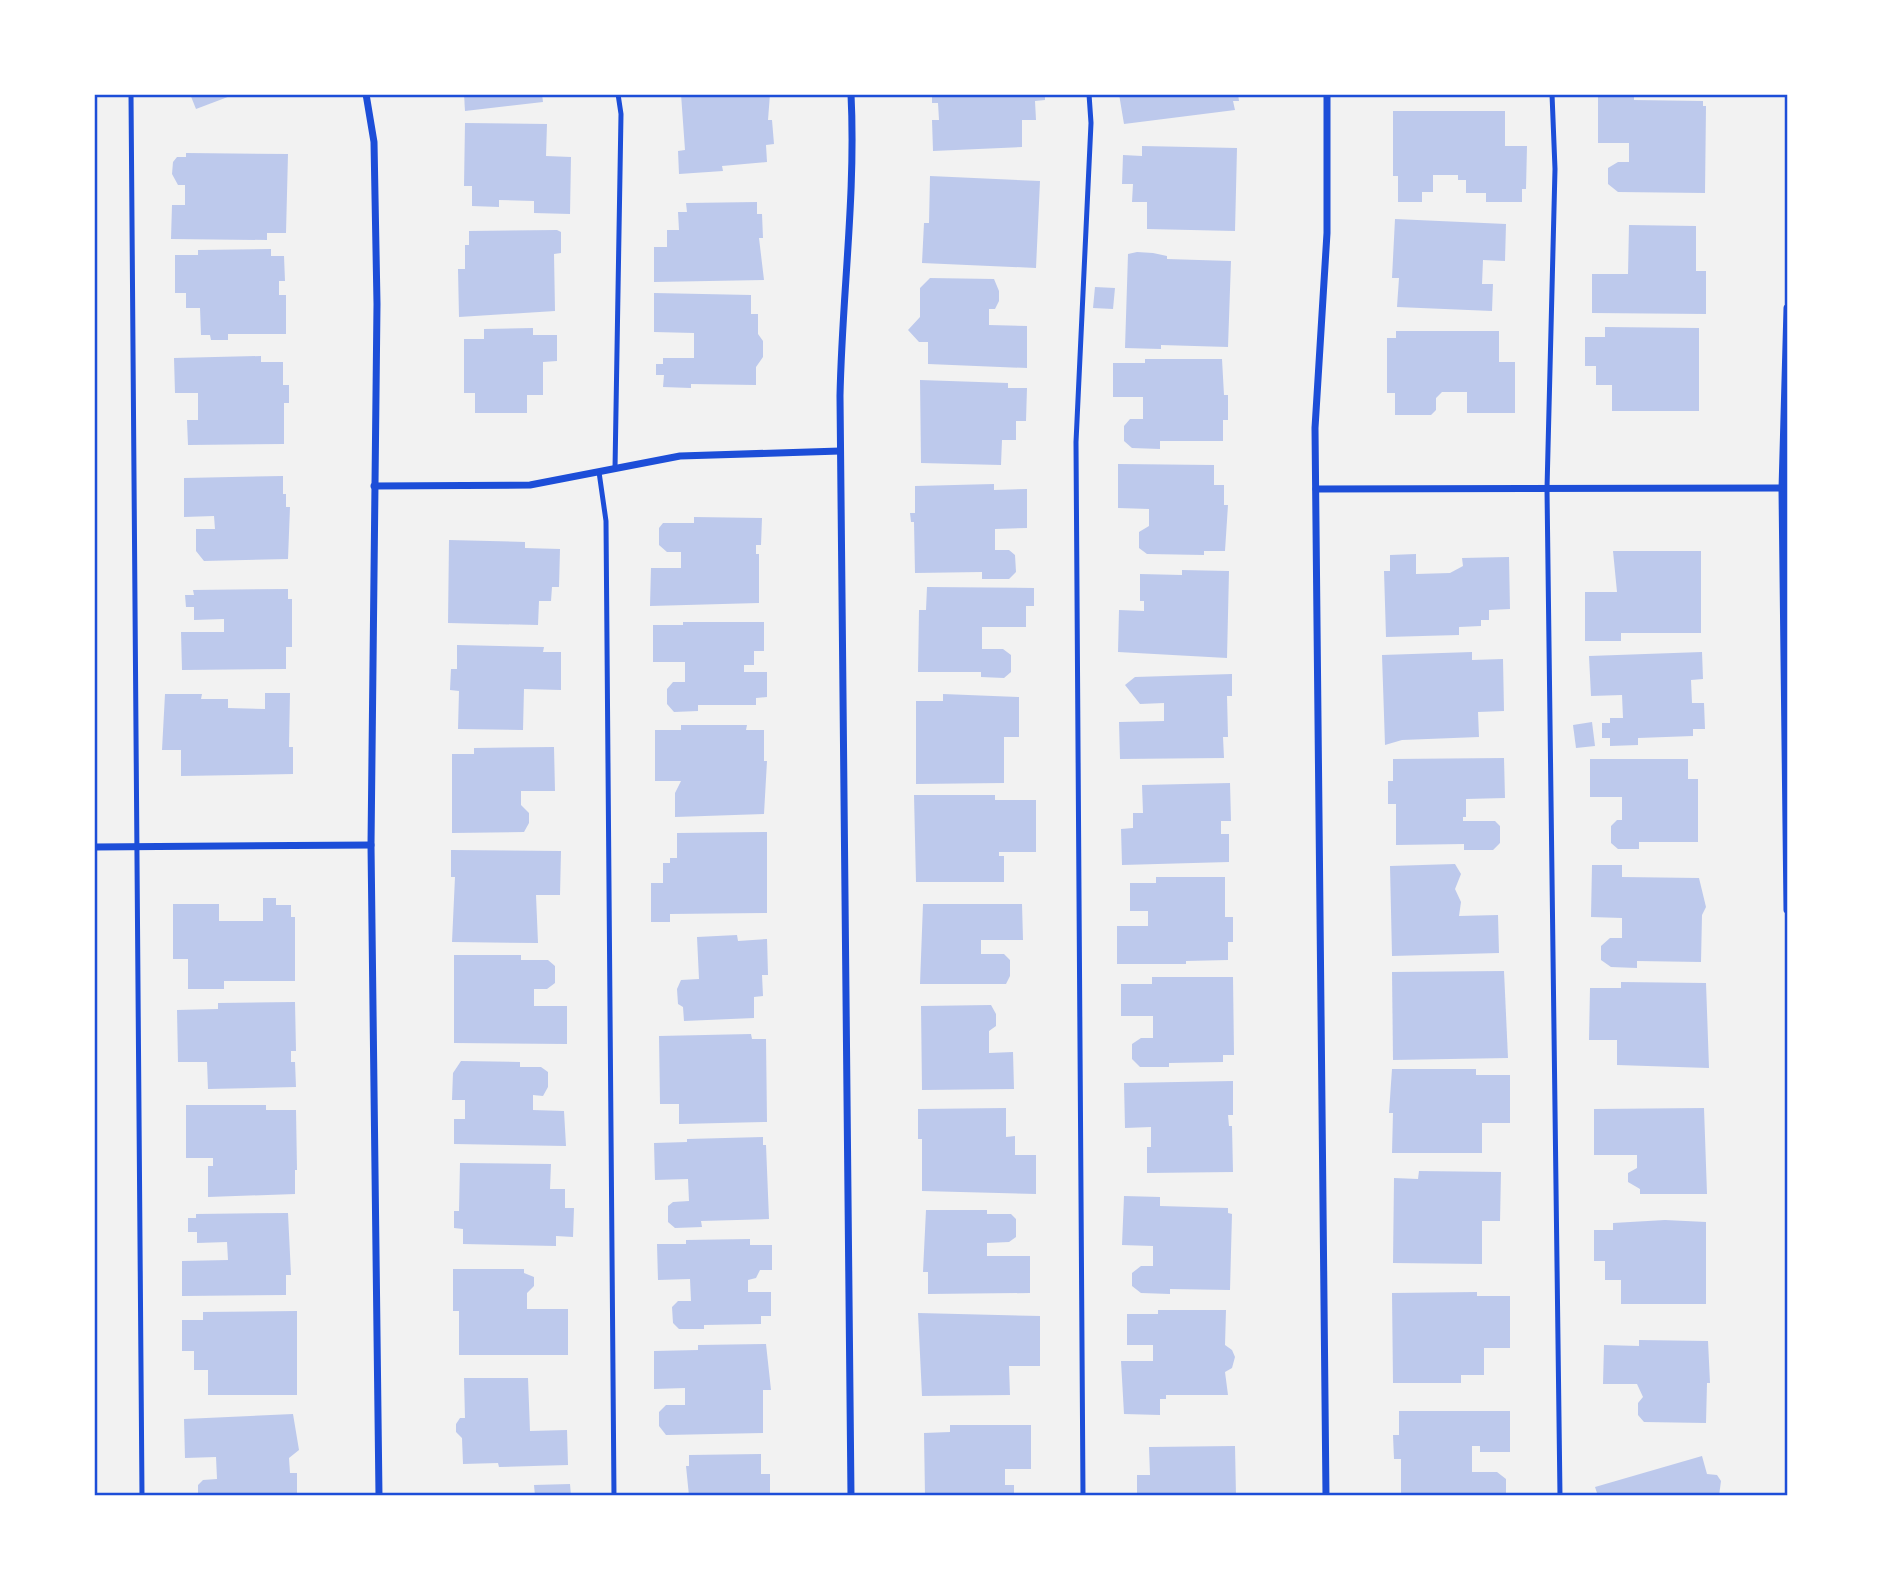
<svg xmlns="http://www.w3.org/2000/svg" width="1882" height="1590" font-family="'Space Grotesk',sans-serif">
<rect width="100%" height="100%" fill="#f2f2f2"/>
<g fill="#bdc9ec">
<path d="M190,94H233V95L196,109Z"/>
<path d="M464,94H542L543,102L465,111Z"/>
<path d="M681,94H770L768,120H772L774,144L766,145L767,162L722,166L723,171L679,174L678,151L685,150Z"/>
<path d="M932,94H1045V100L1035,101L1036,120H1022V147L933,151L932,120H939L938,103H932Z"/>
<path d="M1119,94H1238L1239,101H1233L1235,110L1124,124Z"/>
<path d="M1598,94H1634V100L1703,101V106H1706L1705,193L1618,192L1608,184V168L1618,162H1629V143H1598Z"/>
<path d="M1393,111H1505V146H1527L1526,189H1522V202H1486V193H1466V180H1458V175H1433V192H1422V202H1398V176H1393Z"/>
<path d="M465,123L547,124L546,156L571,157L570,214L534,213V201L499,200V207L472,206V186H464Z"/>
<path d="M1142,146L1237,148L1235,231L1147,229V202H1132L1133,184H1122L1123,155L1142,156Z"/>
<path d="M186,153L288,154L286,233H267V240L171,239L172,205H185V185H178L172,174L173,162L177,157H186Z"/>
<path d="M930,176L1040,181L1036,268L922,263L924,223H929Z"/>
<path d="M757,202V214H762L763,238H759L764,280L654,282V247H667V230H679L678,212H687L686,203Z"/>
<path d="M1395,219L1506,224L1505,261L1483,260L1482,284H1493L1492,311L1397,307L1399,278H1392Z"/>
<path d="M1629,225L1696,226V271H1706V314L1592,313V274H1628Z"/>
<path d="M557,230L561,232V253L554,254L555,311L459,317L458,269H465V245H469V231Z"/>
<path d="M271,249V256H284L285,281H279V295H286V334H228V340H211L210,335H201L200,308H186V293H175V255H198V250Z"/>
<path d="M1137,252L1153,253L1167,256V259L1231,261L1228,347L1161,345V349L1125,348L1128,254Z"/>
<path d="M930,278L994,279L999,291V301L995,309H989V325L1027,326V368L928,364V342H919L908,330L920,317V288Z"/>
<path d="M1095,287L1115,288L1113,309L1093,308Z"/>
<path d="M654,293L751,295V314H758V334L763,341V357L756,367V385L691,384V388L663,387L664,375H656V364H663V358H694V333L654,332Z"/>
<path d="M1605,327L1699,328V411H1612V385H1596V366H1585V337H1605Z"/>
<path d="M533,328V335H557V361L543,362V395H527V413H475V393H464V339H484V329Z"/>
<path d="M1396,331H1499V362H1515V413H1467V392H1442L1436,398V410L1431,415H1395V393H1387V338H1396Z"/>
<path d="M261,356V362H283V385H289V403H284V444L188,445L187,420H198V393H175L174,358Z"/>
<path d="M1145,359H1222L1224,395H1228V420H1223V441H1160V449L1132,448L1124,441V426L1130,419H1143V397H1113V363H1145Z"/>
<path d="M920,380L1008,383V388H1027L1026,421H1016V440H1002L1001,465L921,463Z"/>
<path d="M1118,464L1214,465V485H1224V505H1228L1225,551H1204V555L1147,554L1139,548V532L1149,526V509L1118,508Z"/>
<path d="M283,476V494H286V507H290L288,559L204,561L196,551V529H215L214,516L184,517V478Z"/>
<path d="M994,484V490L1027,489V528L995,529V550H1009L1015,555L1016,572L1009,579H982V572L915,573L914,522H911L910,513H915V486Z"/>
<path d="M694,517L762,518L761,545H756V554H759V603L650,606L651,568H681V552H667L659,545V528L663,523H694Z"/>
<path d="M449,540L525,542V548L560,549L559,587H552L551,601H539L538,625L448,623Z"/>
<path d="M1613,551H1701V633H1621V641H1585V592H1617Z"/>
<path d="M1416,554V574L1450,573L1463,566L1462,558L1509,557L1510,609L1489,610V620H1481V626L1459,627V635L1386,637L1384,571H1390V555Z"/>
<path d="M1182,570L1229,571L1227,658L1118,652L1119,610L1144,611V601H1140V574L1182,575Z"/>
<path d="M927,587L1034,588V606H1026V627H982V649H1003L1011,655V672L1004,678L981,677V672H918L919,610H926Z"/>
<path d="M288,589V599H292V647H286V669L182,670L181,632H224V619L194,620V607H186L185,595H194L193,590Z"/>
<path d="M683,622H764V651H754V665H744V672H767V697L756,698V705H698V711L674,712L667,704V689L673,682H685V662H653V625H683Z"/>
<path d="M457,645L544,647L543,652H561V690L524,689L523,730L458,729L459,691L450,690L451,669H457Z"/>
<path d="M1472,652V660L1503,659L1504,711L1478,712L1479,737L1402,740L1385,745L1382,655Z"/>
<path d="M1702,652L1703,679L1691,680L1692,703H1704L1705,729H1693V736L1638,738V745L1610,746V738H1602V723H1610V718H1623L1622,695L1591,696L1589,656Z"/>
<path d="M1232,674V696H1227L1228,737H1223L1224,758L1120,759L1119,722L1164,721V703L1140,704L1125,685L1135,677Z"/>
<path d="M265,693H290L289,747H293V774L181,776V750H162L165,694H202L201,699H228V708L265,709Z"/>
<path d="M943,694L1019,697V737H1004V783L916,784V701H943Z"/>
<path d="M1592,722L1595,746L1576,748L1573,725Z"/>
<path d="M681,725H747L746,730H764V761H767L764,814L675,817V793L681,781H655V730H681Z"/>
<path d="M554,747L555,791H521V805L529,813V823L524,832L452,833V754H474V748Z"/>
<path d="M1504,758L1505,798L1466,799V817H1463V821H1495L1500,826V843L1493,850H1464V844L1396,845V804H1388V781H1393V759Z"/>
<path d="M1590,759H1688V779H1698V842H1639V849H1618L1611,843V826L1617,820H1622V797H1590Z"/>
<path d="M1230,783L1231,821H1221V834H1229V862L1122,865L1121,829L1133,828V813H1143L1142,785Z"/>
<path d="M914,795H995V800H1036V852H999V856H1004V882H916Z"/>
<path d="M767,832V913L670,914V922H651V883H663V863H670V858H677V833Z"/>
<path d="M451,850L561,851L560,895H536L538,943L452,942L455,877H451Z"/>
<path d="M1455,864L1461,874L1455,889L1461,902L1459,916L1498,915L1499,953L1392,956L1390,866Z"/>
<path d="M1592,865H1622V877L1699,878L1706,907L1702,915L1701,962L1637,961V968L1611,967L1601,960V946L1610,938H1622V918L1591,917Z"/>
<path d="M1156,877H1225V917H1233V942H1228V960L1186,961V964H1117V926H1148V911H1130V883H1156Z"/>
<path d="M263,898H276V905H291V917H295V981H224V989H188V959H173V904H219V921H263Z"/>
<path d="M923,904H1022L1023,940H981V954H1004L1010,960V976L1006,984H920Z"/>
<path d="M737,935L738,941L767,939L768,975H762L763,996L754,997V1018L684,1021L683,1007L678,1004L677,989L681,980L699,979L697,937Z"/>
<path d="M454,955H521V960H548L555,966V983L547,989H534V1006H567V1044L454,1043Z"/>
<path d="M1504,971L1508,1058L1393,1060L1392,972Z"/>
<path d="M1152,977H1233L1234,1055H1223V1062L1169,1063V1067H1140L1132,1059V1044L1141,1038H1153V1016H1121V984H1152Z"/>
<path d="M1621,982L1706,983L1709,1068L1617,1065V1040H1589L1590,988H1621Z"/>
<path d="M295,1002L296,1051H291V1062H295L296,1087L208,1089L207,1062H178L177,1010L218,1009V1003Z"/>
<path d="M991,1005L996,1014V1026L989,1031V1053L1013,1052L1014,1089L922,1090L921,1006Z"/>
<path d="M751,1034L752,1039H766L767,1122L679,1124V1104H660L659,1036Z"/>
<path d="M461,1061L520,1062V1067H541L548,1072V1087L543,1096L533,1095V1110L564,1111L566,1146L454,1144V1119H465V1100H452L453,1073Z"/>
<path d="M1392,1069H1476V1075H1510V1123H1482V1153H1392L1393,1113H1389Z"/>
<path d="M1233,1081V1115H1228L1229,1126H1232L1233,1172L1147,1173V1147H1151V1127L1125,1128L1124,1083Z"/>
<path d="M186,1105H266V1110H296L297,1170H295V1194L208,1197V1166H213V1158H186Z"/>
<path d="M1006,1108V1137L1015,1136V1155H1036V1194L922,1191V1139H918V1109Z"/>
<path d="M1704,1108L1707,1194H1640V1189L1628,1182V1173L1637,1168V1155H1594V1109Z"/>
<path d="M763,1137V1145H766L769,1219L701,1221L702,1227L675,1228L668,1222V1206L673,1202L689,1201L688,1179L655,1180L654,1143L687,1142V1139Z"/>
<path d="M460,1163L551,1164L550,1189H565V1208H574L573,1237L556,1236V1246L463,1244V1229L454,1228V1211H459Z"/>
<path d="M1419,1171L1501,1172L1500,1221H1482V1264L1393,1263L1394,1178L1418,1179Z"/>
<path d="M1124,1196L1160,1197V1206L1228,1208V1213L1232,1214L1230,1290L1170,1289V1294L1141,1293L1132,1286V1273L1141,1266H1153V1246L1122,1245Z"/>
<path d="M926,1210H987V1214H1011L1016,1219V1237L1009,1242L987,1243V1256H1030V1293L928,1294V1272H923Z"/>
<path d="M288,1213L291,1275H286V1295L182,1296V1261L228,1260L227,1242L197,1243V1232H188V1218H196V1214Z"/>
<path d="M1665,1220L1706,1222V1304H1621V1280H1605V1261H1594V1230H1613V1223Z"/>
<path d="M750,1239V1245H772V1270H760L756,1278L748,1280V1292H771V1316H761V1324L704,1325V1329H679L673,1323L672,1307L678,1301H691L690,1279L658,1280L657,1244H686V1240Z"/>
<path d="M453,1269H524V1273L534,1277V1286L527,1293V1309H568V1355H459V1311H453Z"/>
<path d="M1477,1292V1296H1510V1348H1484V1375H1461V1383H1393L1392,1293Z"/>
<path d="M1158,1310H1226L1225,1345L1232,1350L1235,1357L1232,1368L1225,1372L1228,1395H1166V1399H1160V1415L1124,1414L1121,1361H1153V1345H1127V1314H1158Z"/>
<path d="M297,1311V1395H208V1370H194V1351H182V1320H203V1312Z"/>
<path d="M918,1313L1040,1316V1366H1009L1010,1395L922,1396Z"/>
<path d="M1639,1340L1708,1341L1710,1383H1707L1706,1423L1644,1422L1638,1415V1403L1643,1397L1637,1384H1603L1604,1345L1639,1346Z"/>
<path d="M766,1344L771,1390H763V1433L666,1435L659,1426V1412L666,1405H685V1388L654,1389V1351L698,1350V1345Z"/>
<path d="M464,1378H528L530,1431L567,1430L568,1465L499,1467L498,1463L463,1464L462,1438L456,1432V1424L460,1418H465Z"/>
<path d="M1399,1411H1510V1452H1480V1446H1472V1472H1497L1506,1479V1496H1401V1459H1394L1393,1435H1399Z"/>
<path d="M293,1414L299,1450L289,1458L290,1473H297V1496H198V1485L203,1480L217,1479L216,1457L185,1458L184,1419Z"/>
<path d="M950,1425H1031V1469H1005V1485H1014V1496H925L924,1433L950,1432Z"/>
<path d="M1235,1446L1236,1496H1137V1475H1150L1149,1447Z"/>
<path d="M761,1454V1474H770V1496H689L686,1466H689V1455Z"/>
<path d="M1702,1456L1707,1474L1717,1475L1721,1481L1719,1496H1598L1595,1487Z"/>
<path d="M570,1484L571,1496H535L534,1485Z"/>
</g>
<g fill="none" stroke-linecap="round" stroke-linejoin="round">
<g stroke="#1d4ed8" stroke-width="5">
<path d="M131,94L142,1496"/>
<path d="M1552,94L1555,169L1547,489L1560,1496"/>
<path d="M615,469L621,114L618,94"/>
<path d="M599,472L606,521L614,1496"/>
<path d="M1083,1496L1076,442L1091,123L1089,94"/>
</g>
<g stroke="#1d4ed8" stroke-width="7">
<path d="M366,94L374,142L377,304L371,845L379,1496"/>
<path d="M1787,308L1782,489L1787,910"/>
<path d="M374,486L530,485L680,456L840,451"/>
<path d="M1316,489L1787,488"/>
<path d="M94,847L371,845"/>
<path d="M851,1496L840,396C842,295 856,195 851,94"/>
<path d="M1326,1496L1315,428L1327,233V94"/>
</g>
</g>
<rect width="1882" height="1590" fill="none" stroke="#ffffff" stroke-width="192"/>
<rect x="96" y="96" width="1690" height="1398" fill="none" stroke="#1d4ed8" stroke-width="2.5"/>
</svg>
